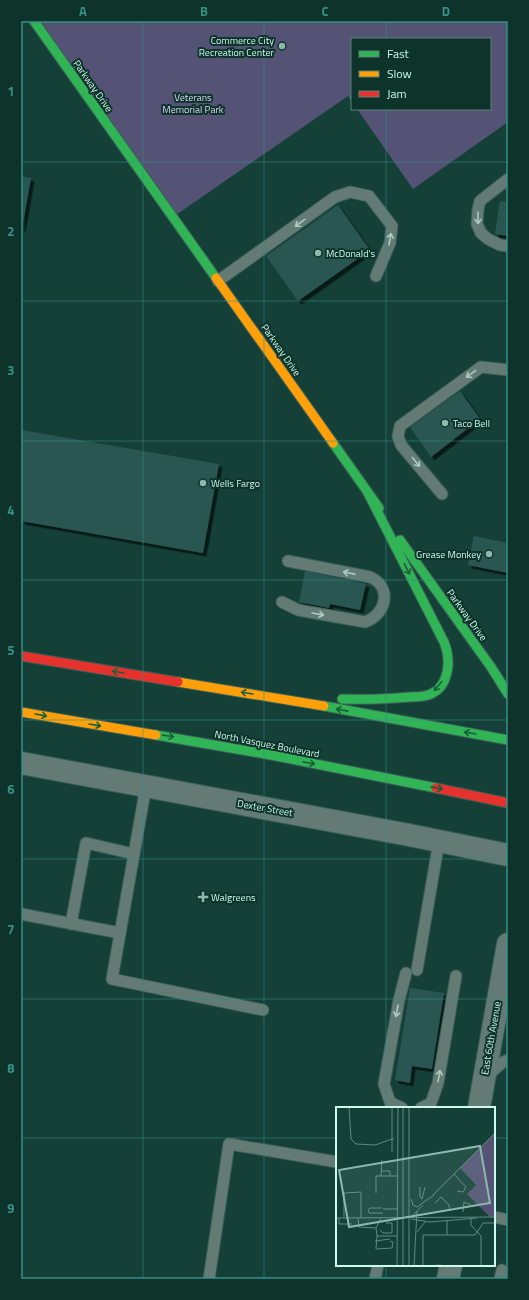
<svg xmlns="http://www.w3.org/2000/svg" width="529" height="1300" font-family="'Titillium Web',sans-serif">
<defs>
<filter id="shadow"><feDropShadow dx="3.5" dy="3.5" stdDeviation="0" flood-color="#0009"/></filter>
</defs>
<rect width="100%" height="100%" fill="#144038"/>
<path fill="#555375" d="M34,21H508V122L413,189L357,109H490V39H352V102L348,96L173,217Z"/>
<g fill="#2a5651" filter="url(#shadow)">
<path d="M21,176L31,178L22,229H21Z"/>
<path d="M500,201L508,202V236L495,234Z"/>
<path d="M338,205L370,250L298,301L266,256Z"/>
<path d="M460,391L480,419L431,457L410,427Z"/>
<path d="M21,430L219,464L203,553L21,521Z"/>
<path d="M474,536L508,543V573L468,565Z"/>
<path d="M305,571L366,584L360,610L330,604L329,608L299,602Z"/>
<path d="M410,988L444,993L432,1069L412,1066L410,1083L395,1080Z"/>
</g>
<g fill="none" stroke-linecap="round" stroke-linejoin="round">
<g stroke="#395e56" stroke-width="13">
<g id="lane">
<path d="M508,179L480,201L478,210L477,224L481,233L488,239L500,245L508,246"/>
<path d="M218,281L335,197L350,192L369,196L392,226L390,243L376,276"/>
<path d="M442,494L401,445L398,436L400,426L481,367L508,370"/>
<path d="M282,602L298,610L365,622C386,615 393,587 370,577L288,561"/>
<path d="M146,786L112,979L263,1010"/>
<path d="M21,914L120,933"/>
<path d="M71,924L86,843L134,854"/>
<path d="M417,970L439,841"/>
<path d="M486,1077L503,1062L508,1060"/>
<path d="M402,1108L390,1102L384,1084L399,1000L406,973"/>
<path d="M421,1108L431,1103L438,1083L456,976"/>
<path d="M494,1217L508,1220"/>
<path d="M209,1279L229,1144L337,1162"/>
<path d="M375,1279L378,1265"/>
<path d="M500,1279L502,1270"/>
</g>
</g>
<g stroke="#395e56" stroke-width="24">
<g id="street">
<path d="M21,763L409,835L508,855"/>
<path d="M479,1108L508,944"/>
<path d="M448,1279L451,1265"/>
</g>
</g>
<g stroke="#395e56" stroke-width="11">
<g id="fast">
<path d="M34,21L216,278"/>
<path d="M333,443L379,508"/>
<path d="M400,540L491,667L508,694"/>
<path d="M342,699C365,700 387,699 410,697C416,697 425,697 431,694C450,685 451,659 444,642L368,493"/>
<path d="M324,706L508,740"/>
<path d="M156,735L271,755L436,788"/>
</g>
</g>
<g stroke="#395e56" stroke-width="11">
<g id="slow">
<path d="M216,278L333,443"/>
<path d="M178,682L324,706"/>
<path d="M21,712L156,735"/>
</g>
</g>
<g stroke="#395e56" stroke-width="11">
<g id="jam">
<path d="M21,656L178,682"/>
<path d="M436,788L508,803"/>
</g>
</g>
<use href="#lane" stroke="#637b74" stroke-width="11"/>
<use href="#street" stroke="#637b74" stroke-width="22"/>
<use href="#fast" stroke="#30b455" stroke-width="9"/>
<use href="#slow" stroke="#ff9f0a" stroke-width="9"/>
<use href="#jam" stroke="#e5322d" stroke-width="9"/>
</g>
<defs><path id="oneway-shaft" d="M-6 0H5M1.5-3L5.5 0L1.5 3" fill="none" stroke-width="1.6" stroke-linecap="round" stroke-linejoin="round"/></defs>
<g stroke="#a9cdc2">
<use href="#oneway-shaft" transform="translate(478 218) rotate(90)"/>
<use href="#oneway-shaft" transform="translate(300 223) rotate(144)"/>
<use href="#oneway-shaft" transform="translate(390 239) rotate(-80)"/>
<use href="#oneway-shaft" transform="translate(471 374) rotate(144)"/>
<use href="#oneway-shaft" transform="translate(416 462) rotate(51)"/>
<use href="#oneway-shaft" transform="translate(349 573) rotate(-169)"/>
<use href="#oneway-shaft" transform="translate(318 614) rotate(10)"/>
<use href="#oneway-shaft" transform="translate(397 1011) rotate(100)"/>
<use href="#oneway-shaft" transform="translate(439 1076) rotate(-80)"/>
</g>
<g stroke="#196039">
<use href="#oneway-shaft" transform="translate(407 569) rotate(63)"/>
<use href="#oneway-shaft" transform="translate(118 672) rotate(-171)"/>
<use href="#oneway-shaft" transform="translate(438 686) rotate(130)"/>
<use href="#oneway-shaft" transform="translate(247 693) rotate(-171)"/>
<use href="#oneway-shaft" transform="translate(342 710) rotate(-169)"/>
<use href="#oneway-shaft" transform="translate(41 715) rotate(10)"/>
<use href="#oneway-shaft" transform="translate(95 725) rotate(10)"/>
<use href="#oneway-shaft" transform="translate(470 733) rotate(-170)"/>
<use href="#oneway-shaft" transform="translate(168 736) rotate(9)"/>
<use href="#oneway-shaft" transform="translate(309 763) rotate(11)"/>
<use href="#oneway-shaft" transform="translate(437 788) rotate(11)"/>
</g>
<path fill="none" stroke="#359087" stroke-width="1" stroke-opacity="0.55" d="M143,21V1279M264,21V1279M386,21V39M386,109V1108M21,162H508M21,301H508M21,441H508M21,580H508M21,720H508M21,859H508M21,999H508M21,1138H337M494,1138H508M386,1265V1279"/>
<g fill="#8eb8ad" stroke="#0d332a" stroke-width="1.5">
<circle cx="282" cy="46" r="4"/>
<circle cx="318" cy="253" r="4"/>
<circle cx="445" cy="423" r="4"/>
<circle cx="203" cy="483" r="4"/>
<circle cx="489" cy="554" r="4"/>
<path d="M201 891h4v4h4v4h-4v4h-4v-4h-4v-4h4z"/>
</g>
<g text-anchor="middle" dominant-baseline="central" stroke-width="4" stroke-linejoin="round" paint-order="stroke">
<g font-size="10" fill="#cff9ec" stroke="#0d332a" text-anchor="start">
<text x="274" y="40" text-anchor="end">Commerce City<tspan x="274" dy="12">Recreation Center</tspan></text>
<text x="326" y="253">McDonald's</text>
<text x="453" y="423">Taco Bell</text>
<text x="211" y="483">Wells Fargo</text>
<text x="481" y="554" text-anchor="end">Grease Monkey</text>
<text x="211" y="897">Walgreens</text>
</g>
<g font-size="10" fill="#cff9ec" stroke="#0d332a">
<text transform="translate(93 86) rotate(55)">Parkway Drive</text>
<text transform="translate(281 350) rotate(55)">Parkway Drive</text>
<text transform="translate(467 615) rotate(54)">Parkway Drive</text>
<text transform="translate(267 744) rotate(11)">North Vasquez Boulevard</text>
<text transform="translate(265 808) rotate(10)">Dexter Street</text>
<text transform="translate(491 1038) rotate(-80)">East 60th Avenue</text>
</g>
<g font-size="10" fill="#ded8f9" stroke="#0d332a">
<text x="193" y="97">Veterans<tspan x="193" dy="12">Memorial Park</tspan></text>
</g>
</g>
<g transform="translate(336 1107)">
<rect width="159" height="159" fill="#144038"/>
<path d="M159,26V110H154L131,87L140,78L124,61Z" fill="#555375"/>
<path fill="none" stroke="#5f8a80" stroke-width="1" d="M13,0L15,32L20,37L39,38L56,32V45M56,0V32H58M73,0V159M45,64H54V69M118,67L130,80L127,85L121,84M45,69L46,53M84,80V90L86,92L89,80M40,86V69H62M97,88L159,26M75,92L77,98L81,100L98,88M99,96L105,90L113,98L114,104M46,101H34L32,103L33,106H47M47,102H61M127,105L128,95L135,98M0,111L159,110M3,111V117H16M8,111V86L25,85V111M22,111L23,120L40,121L45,111M74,111L87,98M135,111V118L145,129V159M75,112L94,115L141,111M111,114V128M40,121L41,129H61M44,123L47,126H56V116H50M81,125L89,115M41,129L40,142L56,141L57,135L54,134M39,134L54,132M61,159L62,0M67,159V0M78,159L81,104M87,159V128H139L147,116H159M90,159L105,158"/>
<path fill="#8eb8ad" fill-opacity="0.15" stroke="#8eb8ad" stroke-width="2" d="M144,39L154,96L13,120L3,63Z"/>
<rect width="159" height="159" fill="none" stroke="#cff9ec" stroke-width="2"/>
</g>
<rect width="529" height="1300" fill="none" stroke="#0d332a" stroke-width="44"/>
<rect x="351" y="38" width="140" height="72" fill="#0d332a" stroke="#5b8278"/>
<rect x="359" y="51" width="20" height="6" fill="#30b455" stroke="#5b8278"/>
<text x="387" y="58" font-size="12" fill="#cff9ec">Fast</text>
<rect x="359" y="71" width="20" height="6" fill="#ff9f0a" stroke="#5b8278"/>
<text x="387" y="78" font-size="12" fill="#cff9ec">Slow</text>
<rect x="359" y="91" width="20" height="6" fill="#e5322d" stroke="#5b8278"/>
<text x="387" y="98" font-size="12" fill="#cff9ec">Jam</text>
<rect x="22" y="22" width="485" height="1256" fill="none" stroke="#359087" stroke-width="1.5"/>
<g font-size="13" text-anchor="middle" font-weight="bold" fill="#359087">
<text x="83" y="16">A</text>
<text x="204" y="16">B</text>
<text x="325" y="16">C</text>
<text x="446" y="16">D</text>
<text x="11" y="96">1</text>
<text x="11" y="236">2</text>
<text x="11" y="375">3</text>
<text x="11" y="515">4</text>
<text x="11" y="655">5</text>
<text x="11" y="794">6</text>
<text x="11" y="934">7</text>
<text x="11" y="1073">8</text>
<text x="11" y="1213">9</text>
</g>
</svg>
